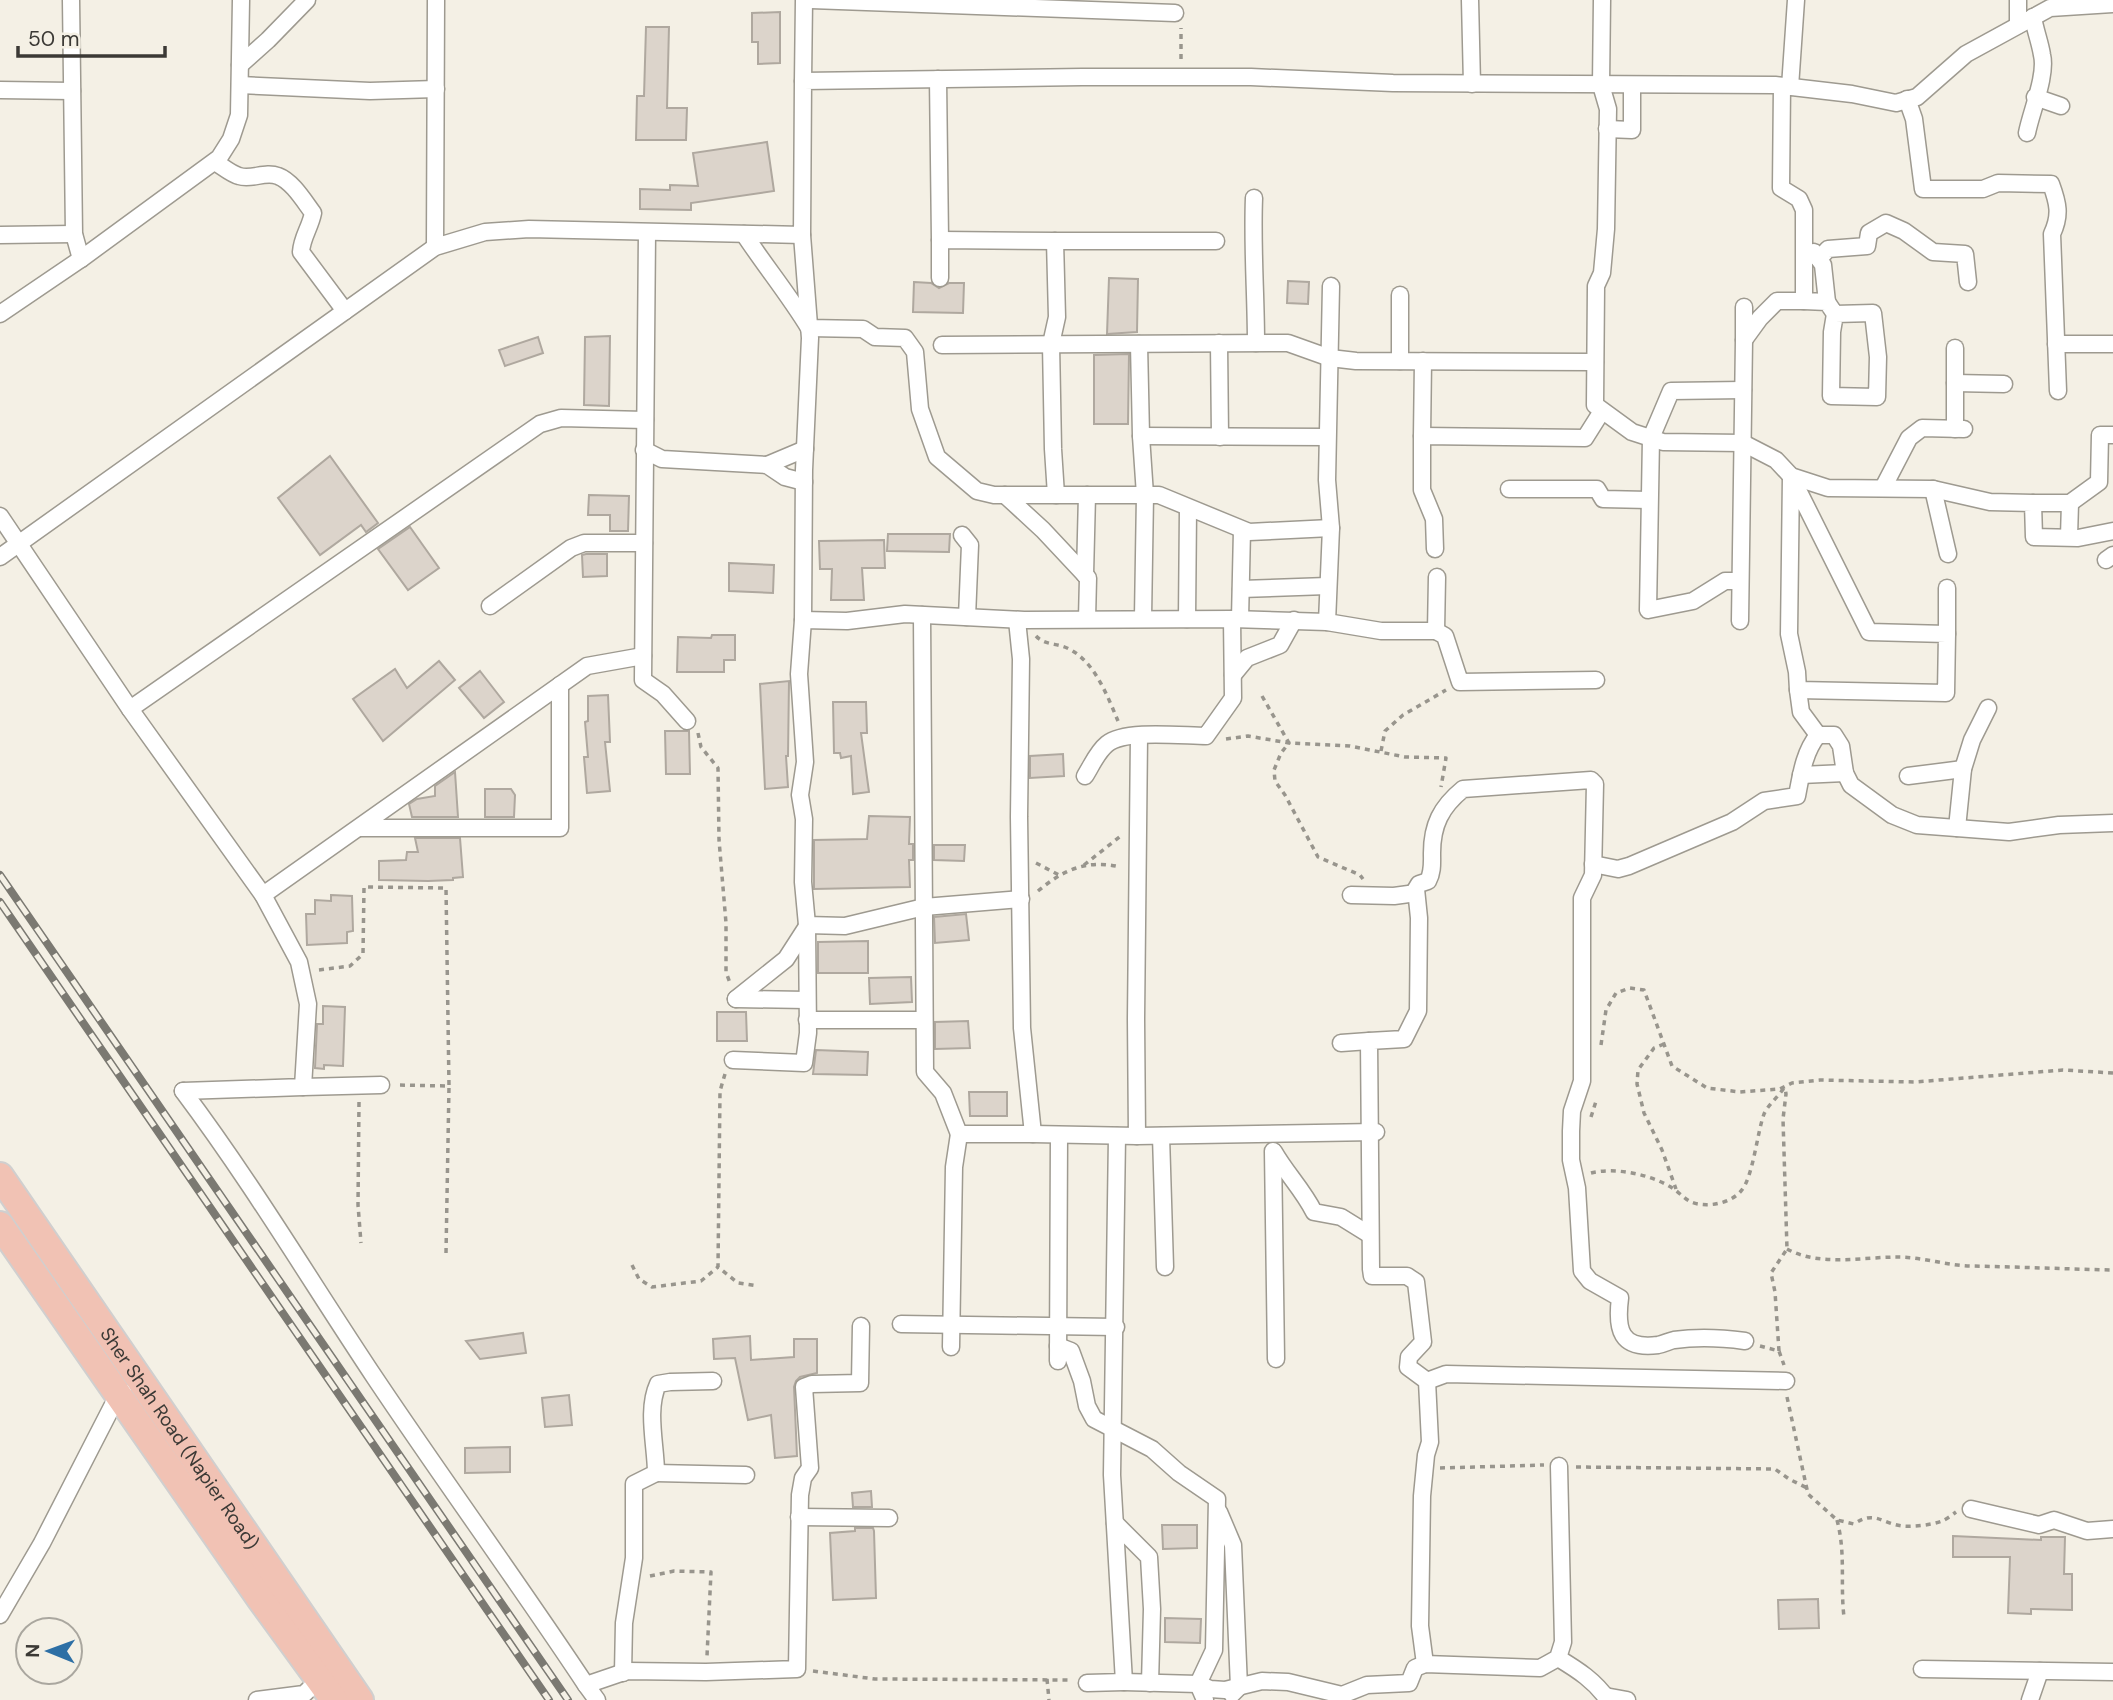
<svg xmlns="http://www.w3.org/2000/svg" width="2113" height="1700" font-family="'DM Sans',sans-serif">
<rect width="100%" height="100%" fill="#f4f0e5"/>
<g fill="#dcd4cb" stroke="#afa89f" stroke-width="2">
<path d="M780,12V63L758,64V42H752V13Z"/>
<path d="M646,27H669L667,108H687L686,140H636L637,96H644Z"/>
<path d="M767,142L774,191L691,203V210L640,209V189L670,190V185L698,186L693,153Z"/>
<path d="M1109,278L1138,279L1137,332L1107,334Z"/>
<path d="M1288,281L1309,282L1308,304L1287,303Z"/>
<path d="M914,282L931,283L939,288L949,283H964L963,313L913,312Z"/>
<path d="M610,336L609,406L584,405L585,337Z"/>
<path d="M538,337L543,353L505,366L499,350Z"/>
<path d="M1129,354L1128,424H1094V355Z"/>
<path d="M330,456L378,523L366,532L361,525L320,555L278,498Z"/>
<path d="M589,495L629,496L628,531H610V515H588Z"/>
<path d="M410,527L439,568L408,590L378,549Z"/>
<path d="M888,534H950L949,552L887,551Z"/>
<path d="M884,540L885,568H862L864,600H831L832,569H820L819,541Z"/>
<path d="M586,554H607V576L583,577L582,555Z"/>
<path d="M729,563L774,565L773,593L729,591Z"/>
<path d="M712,635H735V660H724V672H677L678,637L711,638Z"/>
<path d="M439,661L455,680L383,741L353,699L395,669L407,688Z"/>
<path d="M480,671L504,702L484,718L459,688Z"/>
<path d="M789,681L788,756H786L788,787L765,789L760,684Z"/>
<path d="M608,695L610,742H605L610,791L587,793L584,757H588L585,722L588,721V696Z"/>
<path d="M833,702H866L867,733H861L869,792L853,794L851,756L841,758L840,753H834Z"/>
<path d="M665,731H689L690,774H666Z"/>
<path d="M1063,754L1064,776L1030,778V756Z"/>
<path d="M455,772L458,817H412L409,804L417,799L435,796V786Z"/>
<path d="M485,789H511L515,795L514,817H485Z"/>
<path d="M869,816L910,817L909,844H913V860H909L910,887L814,889V840L867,839Z"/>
<path d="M415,838H460L463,877L453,878V880L428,881L379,880V861L406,860L407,852H418Z"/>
<path d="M934,845H965L964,861L934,860Z"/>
<path d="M331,895L352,896L353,931L347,932V943L307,945L306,914H315V900L331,901Z"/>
<path d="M966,914L969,940L935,943L934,917Z"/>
<path d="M868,941V973H818V942Z"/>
<path d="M911,977L912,1002L870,1004L869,978Z"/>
<path d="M323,1006L345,1007L343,1066L324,1065V1069L315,1068L317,1024H323Z"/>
<path d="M717,1012H746L747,1041H717Z"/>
<path d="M968,1021L970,1048L935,1049V1022Z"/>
<path d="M816,1050L868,1052L867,1075L813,1074Z"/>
<path d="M969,1092H1007V1116H970Z"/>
<path d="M523,1333L526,1353L480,1359L466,1341Z"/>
<path d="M750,1336L751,1360L794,1357V1339H817V1373L800,1377L796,1381L794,1387L797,1456L775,1458L771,1415L748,1420L735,1358L714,1359L713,1339Z"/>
<path d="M569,1395L572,1425L545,1427L542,1398Z"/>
<path d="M510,1447V1472L465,1473V1448Z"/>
<path d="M871,1491L872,1507H853L852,1493Z"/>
<path d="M1162,1525H1197V1548L1163,1549Z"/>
<path d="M855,1528H873L874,1531L876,1598L833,1600L830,1533L855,1531Z"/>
<path d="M1953,1536L2041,1540V1537H2065L2064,1574H2072V1610L2031,1609V1614L2008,1613L2010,1557H1953Z"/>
<path d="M1818,1599L1819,1628L1779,1629L1778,1600Z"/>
<path d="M1165,1618L1201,1619L1200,1643L1165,1642Z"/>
</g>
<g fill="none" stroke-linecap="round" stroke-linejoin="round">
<g stroke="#9e9a90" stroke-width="19">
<g id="minor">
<path d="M71,0L74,234L81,259"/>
<path d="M811,0L1175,13"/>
<path d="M1470,0L1472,84"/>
<path d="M1602,0L1601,85L1608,109L1606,229L1602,273L1596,286L1595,405L1632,432L1663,442L1743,443L1776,460L1791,476L1828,488L1933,489L1990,502L2033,503L2034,537L2078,538L2113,531"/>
<path d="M2018,0V25"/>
<path d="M240,65L268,40L307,0"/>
<path d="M938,79L940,240"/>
<path d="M803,81L804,0"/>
<path d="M240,85L370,91L436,89"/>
<path d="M1782,86L1781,188L1799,199L1804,210V301L1827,302L1835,314L1873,313L1878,357L1877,397L1831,396L1832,332L1835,314"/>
<path d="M1790,87L1796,0"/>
<path d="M0,90L72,91"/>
<path d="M2035,97L2061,106"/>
<path d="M1907,99L1914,119L1923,189H1983L1998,183L2051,184C2058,203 2061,215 2052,234L2058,391"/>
<path d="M1607,129L1632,130V85"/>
<path d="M2027,133C2031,112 2047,75 2042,55C2040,42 2035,30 2033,17"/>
<path d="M215,162C222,166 231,174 239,176C252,180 265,171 278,176C292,181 304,201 313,213C310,228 302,237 301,252L345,311"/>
<path d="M1254,198C1252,247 1256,295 1256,343"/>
<path d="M647,233L643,680L663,694L687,721"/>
<path d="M744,234C765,266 789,295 809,328L863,329L875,337L905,338L915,352L920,409L937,457L977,491L994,495H1159L1249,532L1331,528"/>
<path d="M0,235L74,234"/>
<path d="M802,235L810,338L804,470L803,620"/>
<path d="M435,247L436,0"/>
<path d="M1814,252L1823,265L1827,302"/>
<path d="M1819,259L1828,249L1867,246L1869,233L1886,223L1904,231L1933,252L1965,254L1968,282"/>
<path d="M940,278V240L1055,241"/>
<path d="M1331,286L1327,480L1331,528L1327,622L1381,631H1436L1437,577"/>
<path d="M1400,295V361"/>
<path d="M1744,307V340L1760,318L1777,301H1804"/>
<path d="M0,314L81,259L219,158L231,139L239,115L241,0"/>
<path d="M1219,343L1220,437"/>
<path d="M1139,344L1141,436L1145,495L1143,618"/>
<path d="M2056,344H2113"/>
<path d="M942,345L1288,343L1330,358L1356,361L1595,362"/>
<path d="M1955,383L2004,384"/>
<path d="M1955,429V348"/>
<path d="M1141,436L1327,437"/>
<path d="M1422,436L1423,361"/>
<path d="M644,450L662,459L767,465L785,477L804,482"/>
<path d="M767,465L805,449"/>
<path d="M1791,476L1869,632L1947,634L1946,693L1798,690L1797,672L1789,634Z"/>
<path d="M1883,488L1909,438L1922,428L1964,429"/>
<path d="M1509,489H1597L1603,499L1649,500"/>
<path d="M1933,489L1948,554"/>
<path d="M1005,495L1043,530L1088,578L1087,619"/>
<path d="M1056,495L1053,449L1051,344L1057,317L1055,241H1216"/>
<path d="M2033,503H2070L2099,482L2100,435H2113"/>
<path d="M0,516L130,709L263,895L299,962L308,1004L303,1087L183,1091"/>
<path d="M962,535L970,545L967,617"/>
<path d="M2069,537L2070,503"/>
<path d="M1435,549L1434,519L1422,490V436L1585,438L1602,411"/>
<path d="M0,557L435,247L485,232L529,229L802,235L803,81L1082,77H1251L1393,83L1775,85L1852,94L1896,103L1917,97L1966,54L2050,8L2113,4"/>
<path d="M2106,560L2113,555"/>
<path d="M1085,575L1087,495"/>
<path d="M1740,581H1725L1693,601L1648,610L1651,438L1671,391L1743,390"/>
<path d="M1947,588V634"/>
<path d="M1241,589L1327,586"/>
<path d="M490,606L571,548L584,543H644"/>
<path d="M922,615L925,1072L943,1093L959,1134H1033L1022,1028L1019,817L1021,659L1017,620"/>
<path d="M1187,619L1188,509"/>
<path d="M1240,619L1242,530"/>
<path d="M1740,621L1744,340"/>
<path d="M1436,631L1445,636L1460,682L1596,680"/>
<path d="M1233,675L1247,658L1280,645L1294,620"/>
<path d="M1798,690L1801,712L1818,735"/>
<path d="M130,709L540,424L561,418L645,420"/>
<path d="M1801,775L1845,773"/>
<path d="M1085,776C1092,765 1097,752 1107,744C1125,729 1183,736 1206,736L1233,698L1232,619"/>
<path d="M1908,776L1963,769"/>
<path d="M360,828H560V685"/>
<path d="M1957,828L1963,769L1972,740L1988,708"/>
<path d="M1593,864L1618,869L1629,866L1732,822L1764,801L1797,796C1801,775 1804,752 1818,735H1834L1841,746L1845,773L1851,785L1892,815L1917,825L2009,832L2059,825L2113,823"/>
<path d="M263,895L587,666L643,656"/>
<path d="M1351,895L1394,896L1416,893"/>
<path d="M1021,899L924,907L845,926L807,925L803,882L804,819L800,795L805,762L799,674L803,620L847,621L905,614L1024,620L1232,619L1327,622"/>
<path d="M736,999L786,959L806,928"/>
<path d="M736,999L807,1000"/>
<path d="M807,1020H924"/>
<path d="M1341,1043L1369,1041"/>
<path d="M733,1060L804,1063L808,1033L807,925"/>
<path d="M303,1087L381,1085"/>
<path d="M183,1091C252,1183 311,1282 375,1378C444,1481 517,1581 586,1685L627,1671L706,1672L797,1669L800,1495L803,1478L810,1468L804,1387L812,1384L860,1383L861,1326"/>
<path d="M1033,1134L1137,1136L1136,1019L1139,736"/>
<path d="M1137,1136L1376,1132"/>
<path d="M1161,1136L1165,1267"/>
<path d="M1273,1151L1276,1359"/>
<path d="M1274,1152C1286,1173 1303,1190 1314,1212L1341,1217L1370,1235"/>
<path d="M901,1324L1116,1327"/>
<path d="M1058,1346L1071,1351L1082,1381L1087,1406L1094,1419L1152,1449L1179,1473L1217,1499L1214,1650L1198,1684L1205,1700"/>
<path d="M951,1347L954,1167L959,1134"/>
<path d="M1058,1361L1059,1135"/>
<path d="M1427,1381L1446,1374L1786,1381"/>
<path d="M656,1473L746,1475"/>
<path d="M1971,1509L2039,1525L2054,1520L2087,1531L2113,1529"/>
<path d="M1219,1512L1233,1545L1239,1687L1232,1694"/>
<path d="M799,1517L889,1518"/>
<path d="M1115,1523L1149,1557L1152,1609L1150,1683"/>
<path d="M0,1615L42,1543L118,1395L123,1392"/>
<path d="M1558,1658C1578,1670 1595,1681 1608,1700"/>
<path d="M1425,1664L1420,1626L1422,1496L1426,1455L1430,1442L1427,1381L1408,1367L1409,1357L1423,1342L1416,1282L1407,1276H1372L1371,1269L1369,1041L1404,1039L1418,1011L1419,918L1416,889L1419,884L1428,881C1433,872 1432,863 1432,853C1432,825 1441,807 1463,789L1591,780L1595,784L1593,875L1582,898V1081L1572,1111L1571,1131V1160L1577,1188L1582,1271L1590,1281L1620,1298C1616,1329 1620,1350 1658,1345C1664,1344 1669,1341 1674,1340C1696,1337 1723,1338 1745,1341"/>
<path d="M1922,1669L2113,1672"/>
<path d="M623,1673L624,1623L634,1558V1484L656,1473C656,1446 646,1410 658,1384L670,1382L713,1381"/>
<path d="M1124,1682L1198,1684L1210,1689L1225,1690L1262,1681L1288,1682L1342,1695L1367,1685L1409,1683L1415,1668L1425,1664L1540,1668L1558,1658L1563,1642L1559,1466"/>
<path d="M1087,1683L1124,1682L1112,1475L1117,1136"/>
<path d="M586,1685L597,1700"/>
<path d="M1605,1696L1627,1700"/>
<path d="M257,1700L304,1694L319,1680"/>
<path d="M2030,1700L2040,1671"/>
</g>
</g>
<g stroke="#d0cfcf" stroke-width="30">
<g id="primary">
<path id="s1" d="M0,1176L360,1700"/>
<path d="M0,1225L261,1600L334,1700"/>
</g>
</g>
<g stroke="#98958d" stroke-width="3.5" stroke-dasharray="5 5" stroke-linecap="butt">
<path d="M1181,59V28"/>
<path d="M1036,636C1044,645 1056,643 1067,648C1094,660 1107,695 1118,721"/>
<path d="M1262,696L1289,743L1281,753L1274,770L1275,781L1285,795L1318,857L1360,875L1363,879"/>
<path d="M698,733L701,747L718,768L719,840L726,923V972L730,983"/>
<path d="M1226,739L1248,736L1289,743L1350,746L1405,757L1446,758L1441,787"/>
<path d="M1381,751L1385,731L1403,715L1446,690"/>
<path d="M1036,863L1059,875"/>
<path d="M1084,865L1122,835"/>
<path d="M1038,891C1063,870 1087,859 1120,867"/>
<path d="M319,970L350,966L363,954L364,887L446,888L449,1086L397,1085"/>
<path d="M1664,1044L1654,1048L1638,1070L1637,1084L1644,1113L1662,1150L1676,1189"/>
<path d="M1601,1045L1606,1010L1616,993L1630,988L1644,990L1672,1066L1707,1088L1740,1092L1780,1089L1792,1083L1820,1080L1915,1082L2063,1070L2113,1073"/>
<path d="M725,1074L720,1091L718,1267L738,1283L758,1286"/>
<path d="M359,1102L358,1205L361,1243"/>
<path d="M1591,1117L1597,1098"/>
<path d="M1591,1173C1614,1167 1648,1174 1669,1186C1677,1190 1683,1198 1691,1202C1706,1208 1730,1204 1741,1191C1753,1178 1757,1133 1764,1114C1768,1105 1778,1097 1784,1088"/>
<path d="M1787,1249C1820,1267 1862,1257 1898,1257C1923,1257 1948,1266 1973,1266C2020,1267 2066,1269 2113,1270"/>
<path d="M446,1253L449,1086"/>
<path d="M632,1265L639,1279L652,1287L701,1281L718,1267"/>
<path d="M1760,1346L1779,1351L1784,1365"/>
<path d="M1779,1351L1775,1292L1771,1273L1787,1249L1783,1119L1786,1094L1785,1087"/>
<path d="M1787,1397L1808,1494L1837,1520L1854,1524C1875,1510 1880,1523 1902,1526C1914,1527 1931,1525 1942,1521C1947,1519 1952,1515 1956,1512"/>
<path d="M1576,1467L1775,1469L1789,1479L1807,1488"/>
<path d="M1440,1468L1544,1465"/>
<path d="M1837,1520C1846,1554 1840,1583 1844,1617"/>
<path d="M650,1576L674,1571L711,1572L707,1656"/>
<path d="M813,1671L875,1679L1071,1680"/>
<path d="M1047,1679L1049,1700"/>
</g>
<use href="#minor" stroke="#fff" stroke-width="16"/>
<use href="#primary" stroke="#f1c2b4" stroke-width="26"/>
<g stroke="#7b7972" stroke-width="8">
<g id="rail">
<path d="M0,875L568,1700"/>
<path d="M0,902L549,1700"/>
</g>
</g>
<use href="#rail" stroke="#f4f0e5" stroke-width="5" stroke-dasharray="16" stroke-linecap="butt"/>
</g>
<g text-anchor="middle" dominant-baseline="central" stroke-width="7" stroke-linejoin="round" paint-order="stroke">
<g font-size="19" fill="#3b3935" stroke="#f4f0e5">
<text stroke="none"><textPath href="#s1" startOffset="318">Sher Shah Road (Napier Road)</textPath></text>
</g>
</g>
<g transform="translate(49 1651) rotate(271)"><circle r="33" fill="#f4f0e5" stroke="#aaa79f" stroke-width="2"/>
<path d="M0-5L12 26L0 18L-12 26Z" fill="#2d6fa5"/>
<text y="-10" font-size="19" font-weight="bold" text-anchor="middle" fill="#3b3935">N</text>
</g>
<path d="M18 46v10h147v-10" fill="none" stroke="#3b3935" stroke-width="3.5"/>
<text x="28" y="46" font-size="21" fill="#3b3935" stroke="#f4f0e5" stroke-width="5" paint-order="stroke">50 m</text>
</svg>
